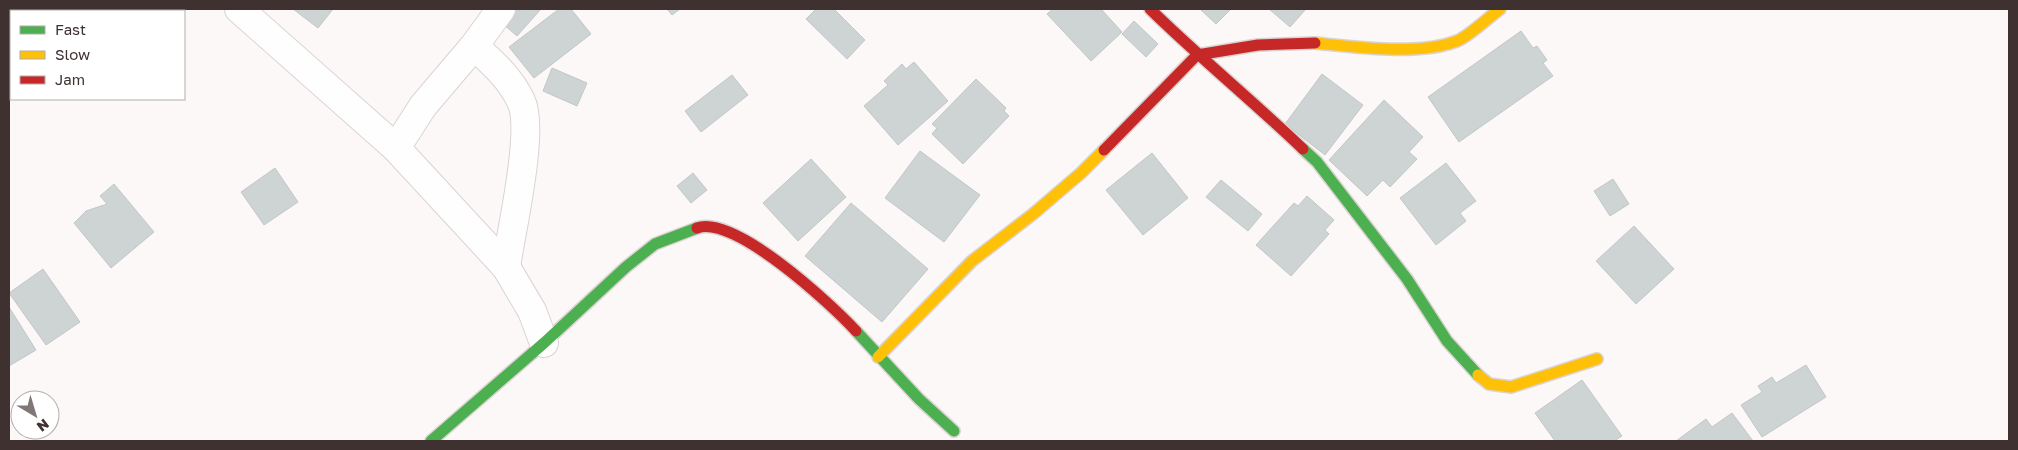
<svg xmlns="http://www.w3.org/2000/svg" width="2018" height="450" font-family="'Golos Text',sans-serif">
<rect width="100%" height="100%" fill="#fcf8f8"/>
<g fill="#ced3d4" stroke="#c2c7c7">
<path d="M20,9H92L94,11H18Z"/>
<path d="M293,9H333L318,28Z"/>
<path d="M504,9H541L517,36L496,18Z"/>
<path d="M559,9H571L591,34L534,78L509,47Z"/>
<path d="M667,9H680L672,15Z"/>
<path d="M816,9H834L865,40L847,59L806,19Z"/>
<path d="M1053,9H1101L1122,32L1091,61L1047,14Z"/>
<path d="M1200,9H1231L1216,24Z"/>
<path d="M1269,9H1306L1290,27Z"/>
<path d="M1134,21L1158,44L1146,57L1122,34Z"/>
<path d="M1521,31L1533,48L1537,46L1547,60L1543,63L1553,76L1459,142L1428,97Z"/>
<path d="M914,62L948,101L898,145L864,106L888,85L884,81L902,64L906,69Z"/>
<path d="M552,68L587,83L577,106L543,91Z"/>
<path d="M1322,74L1363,105L1325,155L1285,124Z"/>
<path d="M732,75L748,95L701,132L685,111Z"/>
<path d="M976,79L1006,108L1004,111L1009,116L963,164L932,134L937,128L932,124Z"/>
<path d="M1384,100L1423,137L1409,152L1417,159L1390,187L1383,180L1367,196L1329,160Z"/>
<path d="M920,151L980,195L944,242L885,198Z"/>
<path d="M1152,153L1188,198L1143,235L1106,190Z"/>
<path d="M811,159L846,197L798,241L763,203Z"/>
<path d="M1446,163L1476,201L1460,213L1466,221L1436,245L1400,198Z"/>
<path d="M275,168L298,202L264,225L241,192Z"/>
<path d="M693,173L707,190L691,203L677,186Z"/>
<path d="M1613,179L1629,204L1610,216L1594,191Z"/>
<path d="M1221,180L1262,214L1248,231L1206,197Z"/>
<path d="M114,184L154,232L111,268L74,223L86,211L107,204L100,196Z"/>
<path d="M1307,196L1334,220L1325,230L1329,234L1291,276L1256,245L1294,203L1298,206Z"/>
<path d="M851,203L928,269L882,322L805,256Z"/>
<path d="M1634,226L1674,269L1636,304L1596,261Z"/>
<path d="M43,269L80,322L46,345L9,293Z"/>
<path d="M9,307L36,350L9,366Z"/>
<path d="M1806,365L1826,397L1762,437L1741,405L1762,392L1758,386L1772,377L1776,383Z"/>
<path d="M1582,380L1622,436L1614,441H1555L1535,413Z"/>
<path d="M1732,413L1753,441H1676L1706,419L1712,427Z"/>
</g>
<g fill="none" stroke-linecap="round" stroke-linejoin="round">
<g stroke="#dbd3d2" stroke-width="30">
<g id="street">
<path d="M239,9L396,148L506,267L532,311L544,343"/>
<path d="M474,46C493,63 510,78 521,101C535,129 511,232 506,267"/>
<path d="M396,148L423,106L474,46L501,9"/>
</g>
</g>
<g stroke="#dbd3d2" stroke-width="14">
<g id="fast">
<path d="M1303,149L1317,162L1407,279L1447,341L1478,375"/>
<path d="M856,331L919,399L954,431"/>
<path d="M431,441L544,343L626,267L655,244L697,228"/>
</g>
</g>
<g stroke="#dbd3d2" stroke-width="14">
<g id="slow">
<path d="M1315,43C1355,47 1419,56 1457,41C1468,37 1489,17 1500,9"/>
<path d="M878,357L972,261L1033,214L1081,173L1104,150"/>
<path d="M1478,375L1489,384L1511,387L1597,359"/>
</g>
</g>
<g stroke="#dbd3d2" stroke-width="14">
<g id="jam">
<path d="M1150,9C1200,58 1253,101 1303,149"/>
<path d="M1104,150L1197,55L1258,45L1315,43"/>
<path d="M697,228C734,214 831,304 856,331"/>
</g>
</g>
<use href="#street" stroke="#fffefe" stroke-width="28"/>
<use href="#fast" stroke="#4caf50" stroke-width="11"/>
<use href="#slow" stroke="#ffc107" stroke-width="11"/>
<use href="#jam" stroke="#c62828" stroke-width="11"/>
</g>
<rect width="2018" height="450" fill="none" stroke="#3f3130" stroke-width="20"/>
<rect x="10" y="10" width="175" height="90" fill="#ffffff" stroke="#b2adac"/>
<rect x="20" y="26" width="25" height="8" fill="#4caf50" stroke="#b2adac"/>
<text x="55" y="35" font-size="15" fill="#3f3130">Fast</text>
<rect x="20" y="51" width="25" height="8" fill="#ffc107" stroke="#b2adac"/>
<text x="55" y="60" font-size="15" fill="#3f3130">Slow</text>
<rect x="20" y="76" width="25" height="8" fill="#c62828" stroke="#b2adac"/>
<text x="55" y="85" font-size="15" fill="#3f3130">Jam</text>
<g transform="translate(35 415) rotate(142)"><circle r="24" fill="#ffffff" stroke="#b2adac"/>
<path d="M0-4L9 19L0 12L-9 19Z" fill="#817776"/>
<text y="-8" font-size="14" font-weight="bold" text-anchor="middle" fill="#3f3130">N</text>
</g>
</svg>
